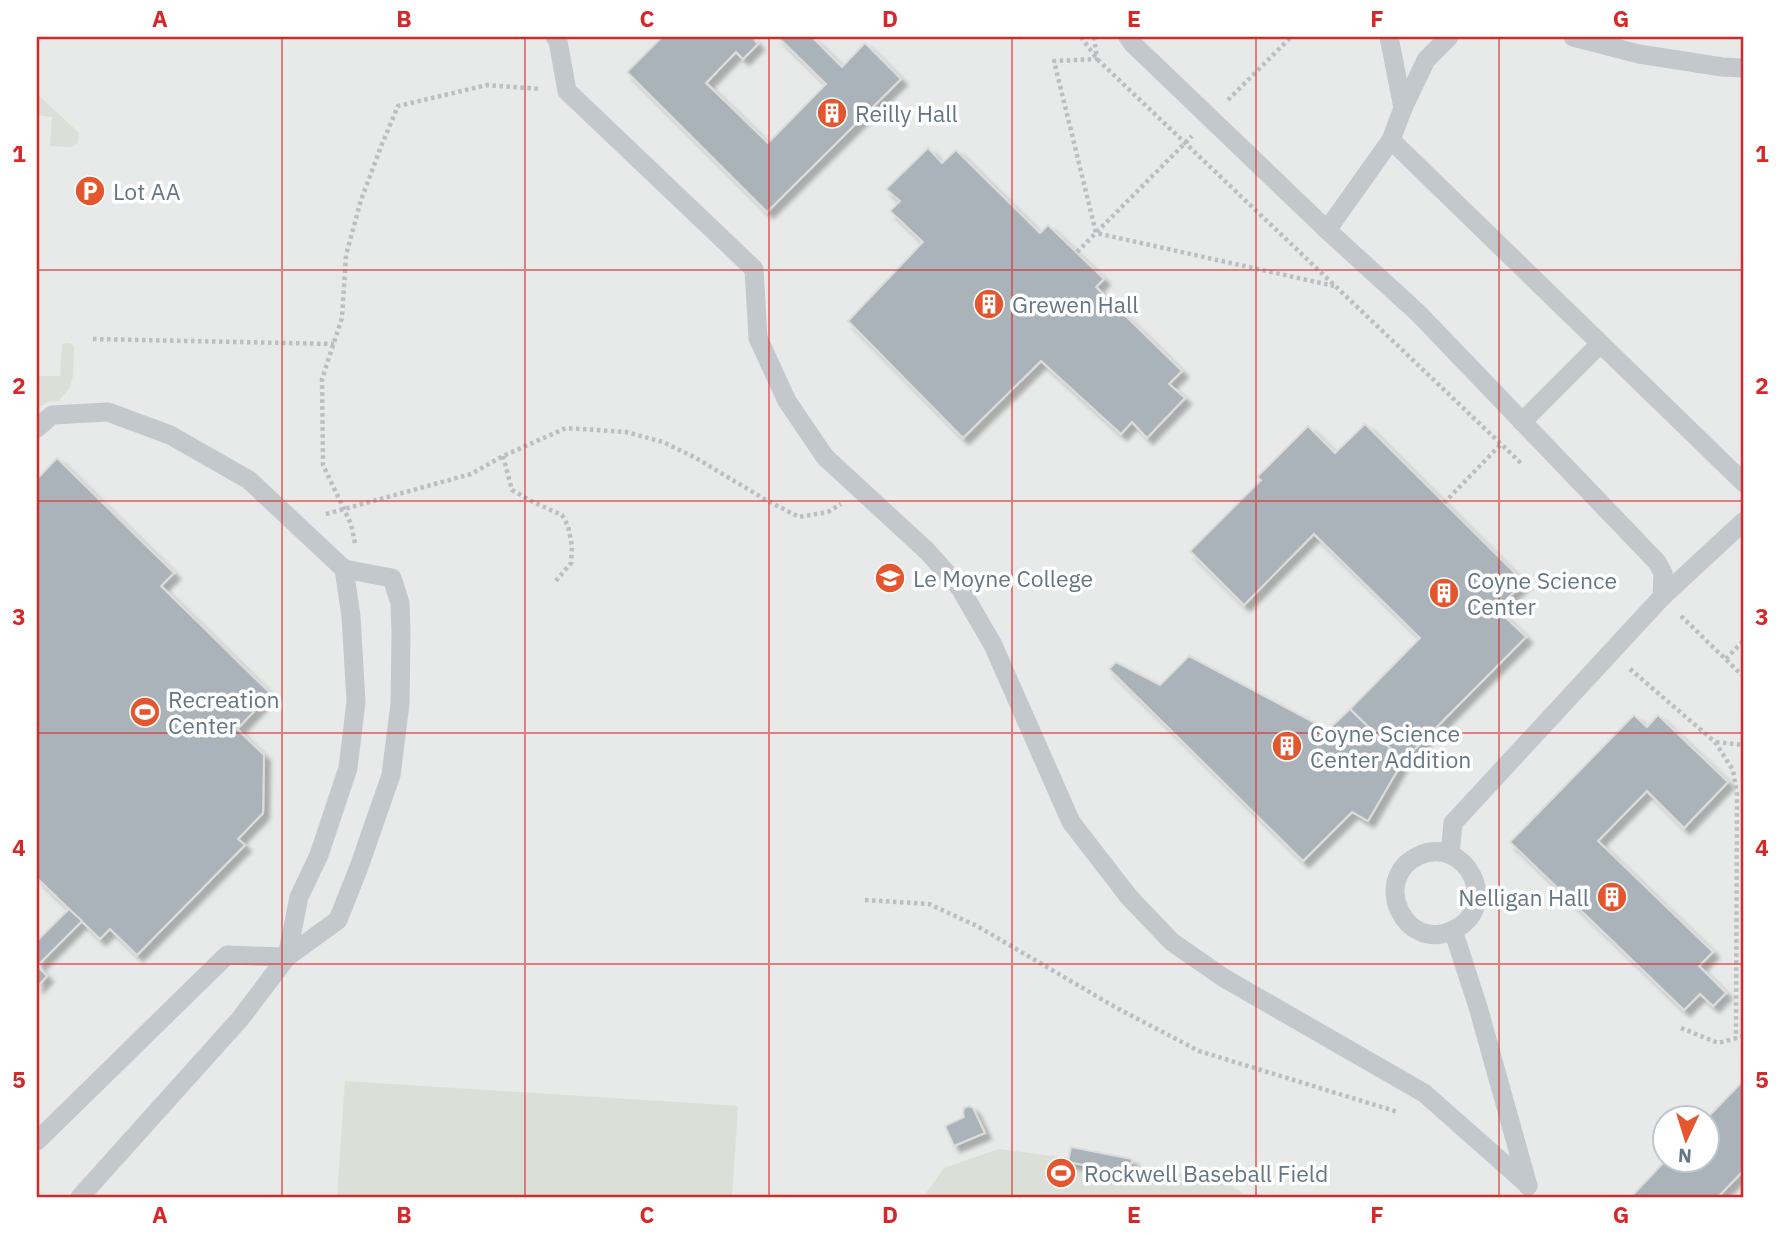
<svg xmlns="http://www.w3.org/2000/svg" width="1781" height="1234" font-family="'IBM Plex Sans',sans-serif">
<defs>
<filter id="shadow"><feDropShadow dx="6" dy="6" stdDeviation="2" flood-color="#0004"/></filter>
</defs>
<rect width="100%" height="100%" fill="#fafaf8"/>
<path fill="#e8e9e9" fill-rule="evenodd" d="M37,37H1744V1197H37ZM1666,1118H1708V1160H1666Z"/>
<g fill="#dadfd7">
<path d="M37,94L79,133L78,143L72,147L50,146L52,117L37,115Z"/>
<path d="M67,343L72,344L74,348L73,376L70,387L59,401L48,402L37,408V376H60L62,344Z"/>
<path d="M345,1081L738,1106L732,1197H337Z"/>
<path d="M999,1149L1220,1178L1248,1197H923L944,1168Z"/>
</g>
<g fill="#aab3b9" stroke="#dcdcda" stroke-width="2" filter="url(#shadow)">
<path d="M662,37H752L758,44L743,59L736,52L706,83L768,143L826,84L778,37H812L842,67L865,43L901,79L767,212L627,72Z"/>
<path d="M928,148L942,163L956,150L1040,233L1048,225L1104,279L1096,287L1182,371L1169,384L1185,398L1147,438L1132,422L1121,434L1041,361L963,438L848,321L923,242L890,211L900,201L886,189Z"/>
<path d="M1365,424L1524,582L1497,609L1526,637L1403,761L1350,709L1420,638L1314,534L1244,605L1190,551L1261,480L1257,477L1308,426L1335,453Z"/>
<path d="M57,458L174,573L161,586L271,694L237,729L264,755L263,813L238,839L245,845L137,955L110,929L100,939L37,878V479Z"/>
<path d="M1189,656L1328,730L1350,709L1403,761L1368,821L1352,812L1303,861L1109,669L1116,662L1160,685Z"/>
<path d="M1634,715L1647,727L1658,715L1728,782L1684,828L1647,791L1598,841L1713,952L1699,966L1726,993L1713,1006L1700,994L1684,1010L1510,842Z"/>
<path d="M69,909L82,921L37,966L47,976L37,987V941Z"/>
<path d="M1744,1080V1170L1718,1197H1631L1666,1160H1708L1707,1118Z"/>
<path d="M969,1106L973,1108L985,1133L954,1146L945,1126L964,1117L963,1113L964,1108Z"/>
<path d="M1071,1147L1132,1159L1129,1174L1068,1162Z"/>
</g>
<g fill="none" stroke-linecap="round" stroke-linejoin="round">
<g stroke="#bbbfc2" stroke-width="4.5" stroke-dasharray="3.5 3.5" stroke-linecap="butt">
<path d="M1081,37L1097,59L1523,465"/>
<path d="M1094,37L1097,59L1054,61L1096,233L1334,286"/>
<path d="M1228,100L1291,37"/>
<path d="M1077,252L1192,136"/>
<path d="M93,339L334,344"/>
<path d="M503,456L512,490L533,502L562,515L568,526L572,546L571,563L555,582"/>
<path d="M1444,503L1501,444"/>
<path d="M326,514L471,474L503,456L566,428L626,432L663,442L696,458L766,500L799,517L828,512L841,504"/>
<path d="M355,543L351,524L323,465L322,379L342,318L346,255L361,200L382,144L398,106L487,85L540,89"/>
<path d="M1681,616L1744,677"/>
<path d="M1726,659L1744,640"/>
<path d="M1630,669L1715,742L1733,770L1737,795L1736,1038"/>
<path d="M1716,742L1744,745"/>
<path d="M865,900L929,904L977,926L1115,1007L1199,1051L1398,1112"/>
<path d="M1681,1028L1718,1043L1744,1036"/>
</g>
<g stroke="#c3c8cc" stroke-width="19">
<path d="M555,37L558,41L567,91L754,269L758,338L787,401L825,457L927,551L960,588L993,645L1071,822L1129,897L1172,942L1224,978L1424,1093L1528,1185"/>
<path d="M1128,37L1133,44L1327,230L1418,313L1657,562L1663,573L1662,597"/>
<path d="M1389,37L1403,108"/>
<path d="M1573,37L1639,54L1722,67L1744,68"/>
<path d="M1391,140L1744,483"/>
<path d="M1327,230L1391,140L1403,108L1426,60L1449,37"/>
<path d="M1522,422L1600,344"/>
<path d="M37,428L52,415L108,412L170,435L249,480L344,569L392,578L400,603L401,633L400,704L391,775L359,867L338,920L287,957L240,1019L80,1197"/>
<path d="M1450,854L1453,823L1662,597L1744,521"/>
<path d="M1453,930C1405,954 1370,879 1418,856C1466,833 1503,908 1453,930L1478,1007L1528,1186"/>
<path d="M287,957L299,897L319,855L348,768L356,702L351,616L344,569"/>
<path d="M37,1141L227,955L287,957"/>
</g>
</g>
<path fill="none" stroke="#d62828" stroke-width="2" stroke-opacity="0.55" d="M282,37V1197M525,37V1197M769,37V1197M1012,37V1197M1256,37V1197M1499,37V1197M37,270H1744M37,501H1744M37,733H1744M37,964H1744"/>
<defs>
<g id="building-disc" transform="scale(1.575)"><circle r="9.5" fill="#e4572e" stroke="#fff"/><path d="M-4-6H4V6H1V3H-1V6H-4ZM-2.5-4.3h1.7v1.8h-1.7ZM.8-4.3h1.7v1.8H.8ZM-2.5-1h1.7V.8h-1.7ZM.8-1h1.7V.8H.8Z" fill="#fff"/></g>
<g id="parking-disc" transform="scale(1.575)"><circle r="9.5" fill="#e4572e" stroke="#fff"/><path d="M-3.5-5.5H1a3.5 3.5 0 0 1 0 7H-1V5.5H-3.5ZM-1-3.4V-.6H.8a1.4 1.4 0 0 0 0-2.8Z" fill="#fff"/></g>
<g id="university-disc" transform="scale(1.575)"><circle r="9.5" fill="#e4572e" stroke="#fff"/><path d="M0-5L7-2L0 1L-7-2ZM-4 1L0 2.5L4 1V4Q0 6-4 4Z" fill="#fff"/></g>
<g id="stadium-disc" transform="scale(1.575)"><circle r="9.5" fill="#e4572e" stroke="#fff"/><path d="M0-5a6.5 5 0 1 0 0 10a6.5 5 0 1 0 0-10ZM-3.5-1.8h7v3.6h-7Z" fill="#fff"/></g>
</defs>
<g fill-rule="evenodd">
<use href="#building-disc" x="832" y="113"/>
<use href="#parking-disc" x="90" y="191"/>
<use href="#building-disc" x="989" y="304"/>
<use href="#university-disc" x="890" y="578"/>
<use href="#building-disc" x="1444" y="593"/>
<use href="#stadium-disc" x="145" y="712"/>
<use href="#building-disc" x="1287" y="746"/>
<use href="#building-disc" x="1612" y="897"/>
<use href="#stadium-disc" x="1061" y="1173"/>
</g>
<g text-anchor="middle" dominant-baseline="central" stroke-width="7" stroke-linejoin="round" paint-order="stroke">
<g font-size="23" fill="#657683" stroke="#fff" text-anchor="start">
<text x="855" y="113">Reilly Hall</text>
<text x="113" y="191">Lot AA</text>
<text x="1012" y="304">Grewen Hall</text>
<text x="913" y="578">Le Moyne College</text>
<text x="1467" y="580">Coyne Science<tspan x="1467" dy="26">Center</tspan></text>
<text x="168" y="699">Recreation<tspan x="168" dy="26">Center</tspan></text>
<text x="1310" y="733">Coyne Science<tspan x="1310" dy="26">Center Addition</tspan></text>
<text x="1589" y="897" text-anchor="end">Nelligan Hall</text>
<text x="1084" y="1173">Rockwell Baseball Field</text>
</g>
</g>
<rect width="1781" height="1234" fill="none" stroke="#ffffff" stroke-width="77"/>
<g transform="translate(1686 1139) rotate(184)"><circle r="33" fill="#ffffff" stroke="#c1c8cd" stroke-width="2"/>
<path d="M0-5L12 26L0 18L-12 26Z" fill="#e4572e"/>
<text y="-10" font-size="19" font-weight="bold" text-anchor="middle" fill="#657683">N</text>
</g>
<rect x="38" y="38" width="1704" height="1158" fill="none" stroke="#d62828" stroke-width="2.5"/>
<g font-size="23" text-anchor="middle" font-weight="bold" fill="#d62828">
<text x="160" y="27">A</text>
<text x="404" y="27">B</text>
<text x="647" y="27">C</text>
<text x="890" y="27">D</text>
<text x="1134" y="27">E</text>
<text x="1377" y="27">F</text>
<text x="1621" y="27">G</text>
<text x="19" y="162">1</text>
<text x="1762" y="162">1</text>
<text x="19" y="394">2</text>
<text x="1762" y="394">2</text>
<text x="19" y="625">3</text>
<text x="1762" y="625">3</text>
<text x="19" y="856">4</text>
<text x="1762" y="856">4</text>
<text x="19" y="1088">5</text>
<text x="1762" y="1088">5</text>
<text x="160" y="1223">A</text>
<text x="404" y="1223">B</text>
<text x="647" y="1223">C</text>
<text x="890" y="1223">D</text>
<text x="1134" y="1223">E</text>
<text x="1377" y="1223">F</text>
<text x="1621" y="1223">G</text>
</g>
</svg>
